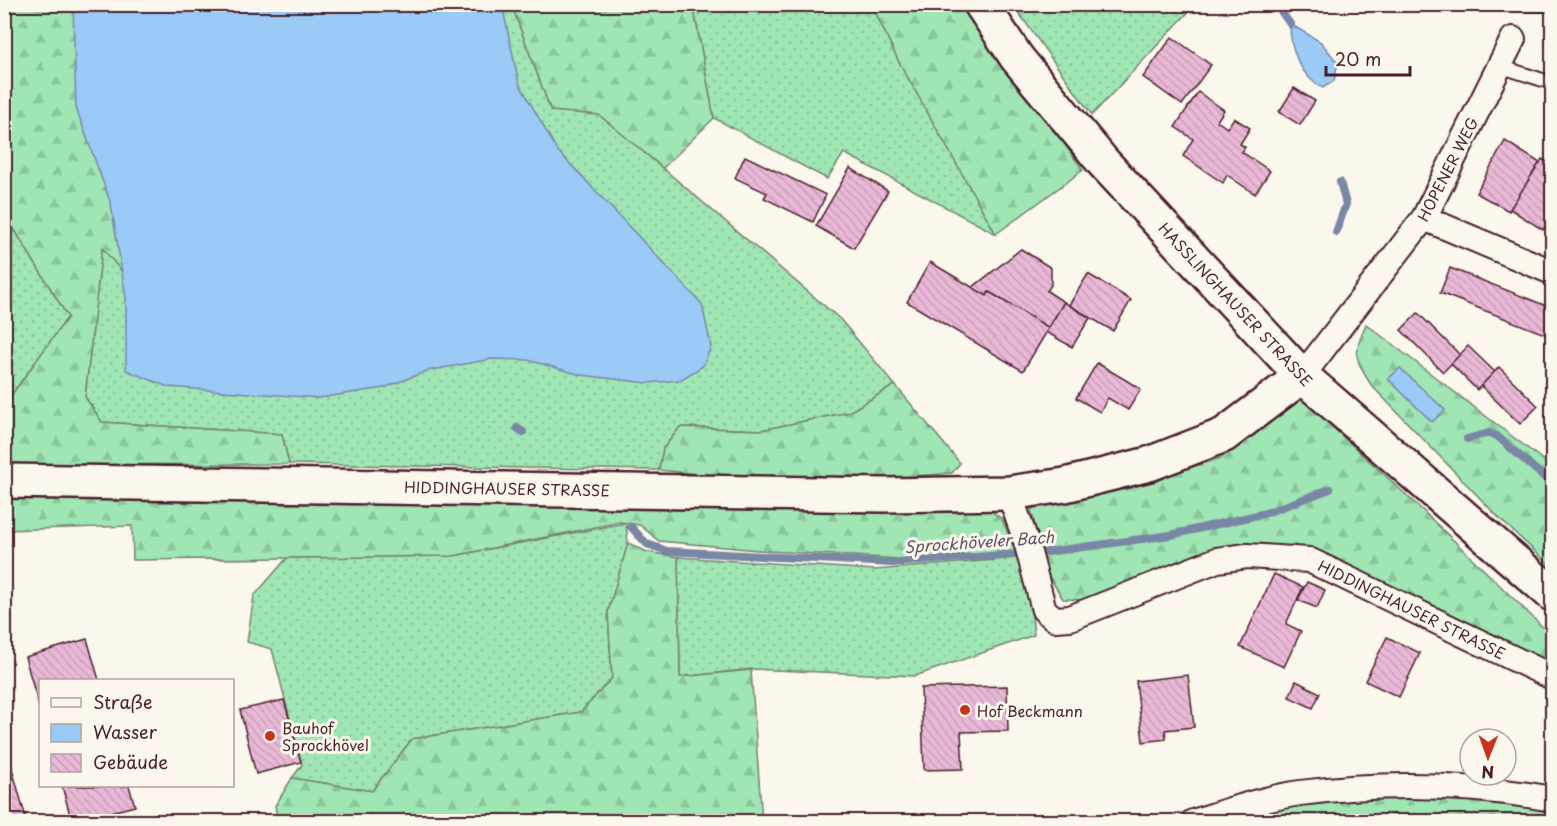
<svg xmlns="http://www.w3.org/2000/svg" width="1557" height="826" font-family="'Playpen Sans',sans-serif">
<defs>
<pattern id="grass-dots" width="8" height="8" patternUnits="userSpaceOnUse" patternTransform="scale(1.5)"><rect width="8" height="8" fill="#9fe6b4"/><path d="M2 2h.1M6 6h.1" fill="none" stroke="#8ac59b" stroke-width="1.8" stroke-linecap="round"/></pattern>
<pattern id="forest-firs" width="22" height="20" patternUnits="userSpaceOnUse" patternTransform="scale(1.5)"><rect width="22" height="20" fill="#9fe6b4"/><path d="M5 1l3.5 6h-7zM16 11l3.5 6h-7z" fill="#8ac59b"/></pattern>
<pattern id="building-back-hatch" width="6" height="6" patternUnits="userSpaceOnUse" patternTransform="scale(1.5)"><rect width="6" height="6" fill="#e9b8d7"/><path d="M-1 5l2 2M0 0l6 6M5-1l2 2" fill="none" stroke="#c99eb9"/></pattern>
</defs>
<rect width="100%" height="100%" fill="#fbf7ec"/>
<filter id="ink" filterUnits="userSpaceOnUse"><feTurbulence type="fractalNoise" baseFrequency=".0167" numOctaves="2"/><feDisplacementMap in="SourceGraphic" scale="12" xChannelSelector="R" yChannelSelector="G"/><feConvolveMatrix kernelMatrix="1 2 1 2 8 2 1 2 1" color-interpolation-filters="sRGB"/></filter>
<g filter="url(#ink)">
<g fill="url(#grass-dots)" stroke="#748270" stroke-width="1.5">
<path d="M440,4L515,5L512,6L551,111L599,114L840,319L895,385L849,412L761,430L680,427L663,449L659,470L289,464L282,434L102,422L85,397L102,247L124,274Z"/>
<path d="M693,5H872L898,60L996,234L844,153L827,179L714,118Z"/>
<path d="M1013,5H1195L1092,115Z"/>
<path d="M1399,5H1552V12H1538Z"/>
<path d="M5,214L68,317L5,404Z"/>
<path d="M626,523L628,543L608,612L612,678L581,712L412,739L372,791L292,778L302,765L272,649L247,642L254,596L287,558L453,556Z"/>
<path d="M678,557L875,570L1018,558L1031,607L1034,635L915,676L752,669L680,677Z"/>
</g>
<g fill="url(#forest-firs)" stroke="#748270" stroke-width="1.5">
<path d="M5,4L440,5L124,274L102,248L85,397L102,422L282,434L289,464L5,465V404L68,317L5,214Z"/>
<path d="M515,5H693L714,118L663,168L599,115L551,111L512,6Z"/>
<path d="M872,5H965L1083,170L996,234L898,60Z"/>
<path d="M1366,324L1552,467V567L1500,519L1372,386C1354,360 1353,353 1366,324Z"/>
<path d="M895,385L960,463L952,473L855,481L747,479L659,470L663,449L680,427L761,430L849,412Z"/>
<path d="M1302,399L1415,503L1552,636V671L1309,553L1087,600L1063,599L1047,573L1031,510L1039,504L1147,481L1221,458Z"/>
<path d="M4,494L980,503L1002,519L1018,558L933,561L769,551L659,541L640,525L620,522L453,556L133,560L132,526L5,530Z"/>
<path d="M628,543L647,552L678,557L680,677L751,670L762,821H278L275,806L292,778L372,791L412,739L581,712L612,678L608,612Z"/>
<path d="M1375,790L1552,803V821L1211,822Z"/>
</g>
<g fill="#9acaf6" stroke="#7a86a5" stroke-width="1.5">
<path d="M73,5H502L519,83L557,150L702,304L711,347L703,366L680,380L648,383L581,375L528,360L492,359L427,371L384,388L319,398L168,387L126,370V298L111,204L76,108Z"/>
<path d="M1290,24L1321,42L1338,63L1334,81L1323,88C1301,77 1290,50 1290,24Z"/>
<path d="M1400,368L1445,410L1432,422L1388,379Z"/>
</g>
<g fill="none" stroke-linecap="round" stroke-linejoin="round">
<g stroke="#7a86a5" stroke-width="8">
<path d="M1276,4L1290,24"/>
<path d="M1336,232L1346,204L1340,182"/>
<path d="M517,428L523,432"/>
<path d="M1467,439L1489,433L1497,436L1552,484"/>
<path d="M631,527L647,544L667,551L892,563L1047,552L1171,535L1266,513L1330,489"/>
</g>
</g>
<g fill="url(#building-back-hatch)" stroke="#4a1f2b" stroke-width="1.5">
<path d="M1172,37L1211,65L1182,105L1143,77Z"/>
<path d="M1294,88L1315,101L1300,125L1279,112Z"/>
<path d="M1198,92L1224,110L1217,121L1227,128L1234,118L1250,128L1240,144L1245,147L1242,152L1270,171L1255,194L1227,175L1223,183L1183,156L1193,139L1175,127Z"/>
<path d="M1505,141L1540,163L1509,211L1476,193Z"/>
<path d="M745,156L826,195L813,222L764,198L767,193L735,178Z"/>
<path d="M1542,159L1552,165V216L1543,230L1510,209Z"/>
<path d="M850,168L888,191L854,248L816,226Z"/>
<path d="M1552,216V229L1547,225Z"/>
<path d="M1021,249L1051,268V285L1047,291L1064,302L1049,328L989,292L987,296L972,288Z"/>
<path d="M930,262L987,296L989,292L1049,328L1023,371L907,302Z"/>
<path d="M1450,268L1552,308V337L1440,293Z"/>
<path d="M1088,274L1131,300L1113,331L1069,305Z"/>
<path d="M1064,302L1090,318L1072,347L1046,332Z"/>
<path d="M1418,313L1460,355L1443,372L1401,330Z"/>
<path d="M1468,346L1495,372L1477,390L1451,364Z"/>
<path d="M1097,363L1141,389L1128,410L1108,398L1100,412L1076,398Z"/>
<path d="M1499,367L1538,406L1520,424L1481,386Z"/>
<path d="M1274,574L1303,587L1286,624L1301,631L1284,667L1240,647Z"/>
<path d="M1307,582L1325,590L1317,608L1298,600Z"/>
<path d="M1387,637L1420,653L1399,697L1365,681Z"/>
<path d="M87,639L99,680H40V710L25,657Z"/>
<path d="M1188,675L1194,727L1165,730L1166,739L1143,742L1136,681Z"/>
<path d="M1296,681L1320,693L1313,708L1289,697Z"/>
<path d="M1007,686L1008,731L961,732L963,769L924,770L921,688Z"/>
<path d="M284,700L301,762L256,774L240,710Z"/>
<path d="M4,740L27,822H4Z"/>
<path d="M62,786H129L135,806L72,822Z"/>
</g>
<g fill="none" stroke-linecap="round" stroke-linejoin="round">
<g stroke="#4a1f2b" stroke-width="16">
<path id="lane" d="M1499,66L1552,83"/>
</g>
<g stroke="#4a1f2b" stroke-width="28">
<g id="street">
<path d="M1424,218L1552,272"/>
<path d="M1302,376L1424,218L1513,39"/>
<path d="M1009,493L1026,541L1044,610L1055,619L1070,618L1217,560L1247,556L1309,560L1552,677"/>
<path d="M1193,822C1228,811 1264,798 1300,793C1384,782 1470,784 1552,799"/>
</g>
</g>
<g stroke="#4a1f2b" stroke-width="38">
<g id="secondary">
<path d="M981,4L1017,58L1103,162L1302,376L1552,594"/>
<path d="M4,481L884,495L1009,493L1065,485L1149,464L1224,435L1302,376"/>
</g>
</g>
<use href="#lane" stroke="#fbf7ec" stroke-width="12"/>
<use href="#street" stroke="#fbf7ec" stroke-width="24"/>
<use href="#secondary" stroke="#fbf7ec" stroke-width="33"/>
</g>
</g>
<g fill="#c8321e" stroke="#fbf7ec" stroke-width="2">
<circle cx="965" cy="710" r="6"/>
<circle cx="270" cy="736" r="6"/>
</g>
<g text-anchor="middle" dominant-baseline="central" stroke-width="6" stroke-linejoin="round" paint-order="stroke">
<g font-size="15" fill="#4a1f2b" stroke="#fbf7ec">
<text transform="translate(1447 169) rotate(-63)">HOPENER WEG</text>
<text transform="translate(1236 304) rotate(47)">HASSLINGHAUSER STRASSE</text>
<text transform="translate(507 488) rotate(1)">HIDDINGHAUSER STRASSE</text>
<text transform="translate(1412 609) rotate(26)">HIDDINGHAUSER STRASSE</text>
</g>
<g font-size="15" fill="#4a1f2b" stroke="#fbf7ec" text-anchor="start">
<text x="977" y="710">Hof Beckmann</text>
<text x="282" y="727">Bauhof<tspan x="282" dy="17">Sprockhövel</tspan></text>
</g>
<g font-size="16" font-style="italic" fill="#625268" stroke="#fbf7ec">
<text transform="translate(979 541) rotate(-4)">Sprockhöveler Bach</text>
</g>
</g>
<rect width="1557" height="826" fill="none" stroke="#fbf7ec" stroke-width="24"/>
<rect x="12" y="12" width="1533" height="802" fill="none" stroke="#4a1f2b" stroke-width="2" filter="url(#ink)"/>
<rect x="39" y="679" width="195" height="108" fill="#fbf7ec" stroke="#b4a19f" stroke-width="1.5"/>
<rect x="51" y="698" width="30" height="9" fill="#fbf7ec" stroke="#b4a19f" stroke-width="1.5"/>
<text x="93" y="709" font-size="18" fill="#4a1f2b">Straße</text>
<rect x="51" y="724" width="30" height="18" fill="#9acaf6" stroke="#b4a19f" stroke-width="1.5"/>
<text x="93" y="739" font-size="18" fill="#4a1f2b">Wasser</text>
<rect x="51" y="754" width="30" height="18" fill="url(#building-back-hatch)" stroke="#b4a19f" stroke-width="1.5"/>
<text x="93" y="769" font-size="18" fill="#4a1f2b">Gebäude</text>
<g transform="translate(1488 757) rotate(181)"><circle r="28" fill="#fbf7ec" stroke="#b4a19f" stroke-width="1.5"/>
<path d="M0-4.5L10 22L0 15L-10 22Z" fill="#c8321e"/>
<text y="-9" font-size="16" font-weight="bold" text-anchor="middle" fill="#4a1f2b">N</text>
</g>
<path d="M1326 66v9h84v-9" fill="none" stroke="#4a1f2b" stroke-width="3"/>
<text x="1335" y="66" font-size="18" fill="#4a1f2b" stroke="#fbf7ec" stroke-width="4.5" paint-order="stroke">20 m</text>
</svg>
